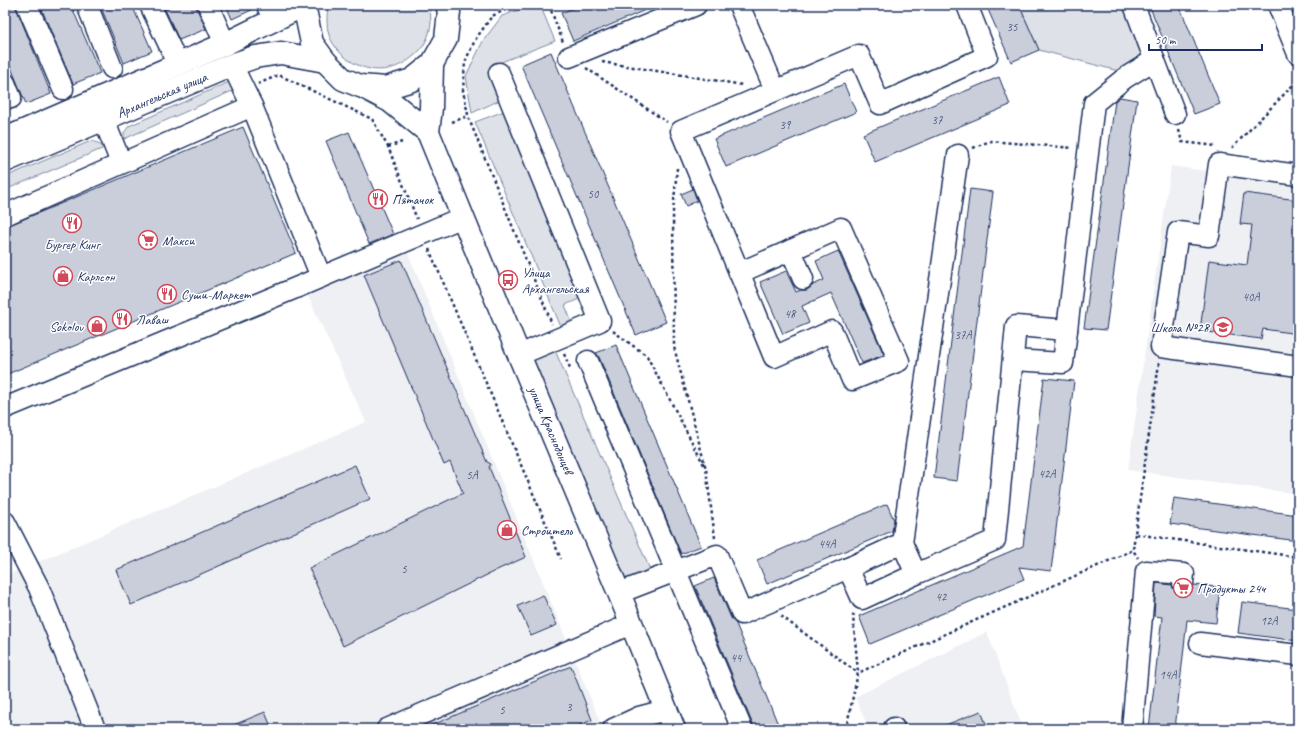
<svg xmlns="http://www.w3.org/2000/svg" width="1303" height="734" font-family="Caveat,sans-serif">
<rect width="100%" height="100%" fill="#fff"/>
<filter id="ink" filterUnits="userSpaceOnUse"><feTurbulence type="fractalNoise" baseFrequency=".025" numOctaves="2"/><feDisplacementMap in="SourceGraphic" scale="8" xChannelSelector="R" yChannelSelector="G"/><feConvolveMatrix kernelMatrix="1 2 1 2 8 2 1 2 1" color-interpolation-filters="sRGB"/></filter>
<g filter="url(#ink)">
<g fill="#eff0f4">
<path d="M1171,166L1298,184V494L1128,470Z"/>
<path d="M408,253L603,729H5V576L366,422L308,296Z"/>
<path d="M987,632L1023,729H869L855,697Z"/>
</g>
<g fill="#dee1e7" stroke="#7c88a2">
<path d="M328,5H430C430,11 431,17 431,23C430,35 424,48 415,55C407,62 398,67 388,69C365,74 337,58 329,35C326,25 327,15 328,5Z"/>
<path d="M533,5H540L555,41L491,66L502,99L472,113L466,76L483,41L502,16Z"/>
<path d="M1019,5H1128L1148,58L1122,72L1039,50Z"/>
<path d="M229,82L234,84L239,88L124,139V133L129,126Z"/>
<path d="M507,110L584,297L565,305L572,323L561,327L475,122Z"/>
<path d="M91,141L98,143L104,148L5,190V177Z"/>
<path d="M554,348L651,572L626,582L533,358Z"/>
</g>
<g fill="#caceda" stroke="#1b2f5e">
<path d="M13,5H15L51,94L26,104L5,53V9Z"/>
<path d="M40,5H71L100,73L73,84Z"/>
<path d="M100,5H132L152,51L124,63Z"/>
<path d="M163,5H195L206,29L179,40Z"/>
<path d="M226,5H256V8L232,19Z"/>
<path d="M581,5H657L573,41L561,13Z"/>
<path d="M986,5H1019L1039,50L1011,62Z"/>
<path d="M1149,5H1179L1220,104L1194,114Z"/>
<path d="M551,52L666,322L636,335L521,65Z"/>
<path d="M999,77L1010,105L875,162L863,134Z"/>
<path d="M844,84L856,112L726,167L714,139Z"/>
<path d="M1120,97L1137,100L1106,330L1084,328L1115,101Z"/>
<path d="M243,127L296,253L5,375V227Z"/>
<path d="M349,132L393,234L369,244L326,141Z"/>
<path d="M693,189L697,201L686,206L681,194Z"/>
<path d="M970,189L993,192L957,481L934,478Z"/>
<path d="M1244,193L1298,200V334L1263,329L1261,339L1200,331L1209,260L1247,265L1252,225L1240,224Z"/>
<path d="M838,251L884,355L862,363L831,293L802,306L809,323L783,334L760,282L786,271L796,292L801,290H807L813,285L824,280L816,261Z"/>
<path d="M401,260L487,462L491,464L489,467L526,557L499,569L343,646L309,568L463,493L450,462L444,465L364,275Z"/>
<path d="M616,345L701,546L681,554L599,357L596,353Z"/>
<path d="M1044,378L1074,381L1051,571L1019,567L1024,579L870,644L859,616L1023,546Z"/>
<path d="M355,465L370,499L131,605L116,570Z"/>
<path d="M1174,498L1298,515V541L1170,524Z"/>
<path d="M887,504L894,520L892,531L767,584L757,560Z"/>
<path d="M714,578L731,618L736,624L780,729H753V725L695,586Z"/>
<path d="M1156,583L1172,585L1173,588L1176,592L1182,594L1188,593L1192,590L1194,585L1220,587L1216,623L1187,620L1175,729H1149L1162,617L1154,616Z"/>
<path d="M543,595L557,625L531,636L518,606Z"/>
<path d="M1242,602L1298,609V641L1238,633Z"/>
<path d="M571,666L592,720L570,729H423Z"/>
<path d="M981,711L988,729H938V728Z"/>
<path d="M265,712L272,729H224Z"/>
</g>
<g fill="none" stroke-linecap="round" stroke-linejoin="round">
<g stroke="#1b2f5e" stroke-width="23">
<g id="minor">
<path d="M27,5L63,89"/>
<path d="M87,5L112,68"/>
<path d="M150,5L178,64"/>
<path d="M208,5L225,44"/>
<path d="M267,5L273,21"/>
<path d="M739,5L775,90"/>
<path d="M1134,5L1175,114"/>
<path d="M1278,5L1298,54"/>
<path d="M569,57L696,5"/>
<path d="M232,65L252,106L321,277"/>
<path d="M499,73L600,321L519,355"/>
<path d="M5,83L11,98"/>
<path d="M104,120L121,163"/>
<path d="M1298,175L1219,164L1209,236L1178,232L1161,347L1298,366"/>
<path d="M5,215L252,106"/>
<path d="M791,250L803,279"/>
<path d="M739,273L841,228L899,361L852,380L832,331L774,357L681,131L859,55L880,104L987,56L967,5"/>
<path d="M1013,360L1063,363L1067,330"/>
<path d="M588,361L742,729"/>
<path d="M5,408L298,287L463,217"/>
<path d="M5,522L39,588L95,729"/>
<path d="M902,543L958,155"/>
<path d="M848,568L862,599L916,574L995,540L1016,326L1067,330L1094,103L1125,78L1154,60"/>
<path d="M619,593L717,555L742,614L848,568L902,543L916,574"/>
<path d="M1200,643L1298,655"/>
<path d="M894,728V729"/>
<path d="M387,729L631,624"/>
<path d="M613,729L639,717L666,710"/>
<path d="M1132,729L1146,571L1184,574L1183,583"/>
</g>
</g>
<g stroke="#1b2f5e" stroke-width="25">
<g id="major">
<path d="M304,5L312,43L325,61L343,79L360,86L386,88L412,80L432,64L446,39L449,12L447,5"/>
<path d="M432,64L431,108L428,132L519,355L619,593L674,729"/>
<path d="M365,88L390,101L428,132"/>
<path d="M5,139L225,44L304,5"/>
<path d="M5,161L232,65L255,57L281,53L325,61"/>
</g>
</g>
<g stroke="#1b2f5e" stroke-width="2.5" stroke-dasharray="3 3" stroke-linecap="butt">
<path d="M511,5L512,7L517,5"/>
<path d="M549,5L563,42"/>
<path d="M512,7L492,16L475,40L465,62L463,91L469,119L552,324"/>
<path d="M602,62L743,85"/>
<path d="M586,68L667,122"/>
<path d="M258,84L279,75L372,119L388,147L417,219"/>
<path d="M452,122L468,116"/>
<path d="M1179,130L1182,142L1216,146"/>
<path d="M388,147L402,142"/>
<path d="M973,148L990,141L1072,148"/>
<path d="M1232,148L1295,83"/>
<path d="M677,168L673,212L674,347L706,469L715,538"/>
<path d="M429,249L561,559"/>
<path d="M613,331L647,356L704,465"/>
<path d="M564,354L571,370"/>
<path d="M1159,363L1135,534L1298,557"/>
<path d="M1135,534L1133,550L1138,558"/>
<path d="M854,614L853,616L858,672"/>
<path d="M781,616L858,673"/>
<path d="M846,729L858,673L1133,550"/>
</g>
<use href="#minor" stroke="#fff" stroke-width="20"/>
<use href="#major" stroke="#fff" stroke-width="22"/>
</g>
</g>
<defs>
<g id="restaurant-ring" transform="scale(1)"><circle r="9.5" fill="#fff" stroke="#d1495b" stroke-width="1.5"/><path d="M-5-6h1v4h1v-4h1v4h1v-4h1v5L-1.5 .5V6h-2V.5L-5-1ZM5-6V6H3V1.5H1.5Q1.5-4 5-6Z" fill="#d1495b"/></g>
<g id="supermarket-ring" transform="scale(1)"><circle r="9.5" fill="#fff" stroke="#d1495b" stroke-width="1.5"/><path d="M-6-5.5h2.5l.6 2H6L4.5 2H-2.5L-4.4-4H-6ZM-1.5 3.2a1.3 1.3 0 1 0 .1 0ZM3 3.2a1.3 1.3 0 1 0 .1 0Z" fill="#d1495b"/></g>
<g id="shop-ring" transform="scale(1)"><circle r="9.5" fill="#fff" stroke="#d1495b" stroke-width="1.5"/><path d="M-5-2.5h2.3a2.7 3.5 0 0 1 5.4 0H5L5.5 6h-11ZM-1.5-2.5h3a1.5 2.3 0 0 0-3 0Z" fill="#d1495b"/></g>
<g id="bus-ring" transform="scale(1)"><circle r="9.5" fill="#fff" stroke="#d1495b" stroke-width="1.5"/><path d="M-5-6H5V4H4V6H2V4H-2V6H-4V4H-5ZM-3.5-4V0h7V-4ZM-3.5 1.2v1.5H-2V1.2ZM2 1.2v1.5H3.5V1.2Z" fill="#d1495b"/></g>
<g id="school-ring" transform="scale(1)"><circle r="9.5" fill="#fff" stroke="#d1495b" stroke-width="1.5"/><path d="M0-5L7-2L0 1L-7-2ZM-4 1L0 2.5L4 1V4Q0 6-4 4Z" fill="#d1495b"/></g>
</defs>
<g fill-rule="evenodd">
<use href="#restaurant-ring" x="378" y="199"/>
<use href="#restaurant-ring" x="72" y="223"/>
<use href="#supermarket-ring" x="148" y="240"/>
<use href="#shop-ring" x="63" y="276"/>
<use href="#bus-ring" x="508" y="280"/>
<use href="#restaurant-ring" x="167" y="294"/>
<use href="#restaurant-ring" x="122" y="319"/>
<use href="#shop-ring" x="97" y="326"/>
<use href="#school-ring" x="1223" y="327"/>
<use href="#shop-ring" x="507" y="530"/>
<use href="#supermarket-ring" x="1183" y="588"/>
</g>
<g text-anchor="middle" dominant-baseline="central" stroke-width="3" stroke-linejoin="round" paint-order="stroke">
<g font-size="12" fill="#47577d">
<text x="1012" y="27">35</text>
<text x="937" y="120">37</text>
<text x="785" y="125">39</text>
<text x="593" y="194">50</text>
<text x="1251" y="297">40А</text>
<text x="790" y="314">48</text>
<text x="963" y="335">37А</text>
<text x="1047" y="474">42А</text>
<text x="472" y="475">5А</text>
<text x="827" y="544">44А</text>
<text x="404" y="569">5</text>
<text x="941" y="597">42</text>
<text x="1269" y="621">12А</text>
<text x="736" y="658">44</text>
<text x="1168" y="675">14А</text>
<text x="569" y="707">3</text>
<text x="502" y="710">5</text>
</g>
<g font-size="14" fill="#1b2f5e" stroke="#fff">
<text transform="translate(162 95) rotate(-23)">Архангельская улица</text>
<text transform="translate(551 430) rotate(67)">улица Краснодонцев</text>
</g>
<g font-size="14" fill="#1b2f5e" stroke="#fff" text-anchor="start">
<text x="392" y="199">Пятачок</text>
<text x="162" y="240">Макси</text>
<text x="72" y="244" text-anchor="middle">Бургер Кинг</text>
<text x="522" y="272">Улица<tspan x="522" dy="16">Архангельская</tspan></text>
<text x="77" y="276">Карлсон</text>
<text x="181" y="294">Суши-Маркет</text>
<text x="136" y="319">Лаваш</text>
<text x="83" y="326" text-anchor="end">Sokolov</text>
<text x="1209" y="327" text-anchor="end">Школа №28</text>
<text x="521" y="530">Строитель</text>
<text x="1197" y="588">Продукты 24ч</text>
</g>
</g>
<rect width="1303" height="734" fill="none" stroke="#fff" stroke-width="20"/>
<rect x="10" y="10" width="1283" height="714" fill="none" stroke="#1b2f5e" stroke-width="1.5" filter="url(#ink)"/>
<path d="M1149 44v6h113v-6" fill="none" stroke="#1b2f5e" stroke-width="2"/>
<text x="1155" y="44" font-size="12" fill="#1b2f5e" stroke="#ffffff" stroke-width="3" paint-order="stroke">50 m</text>
</svg>
